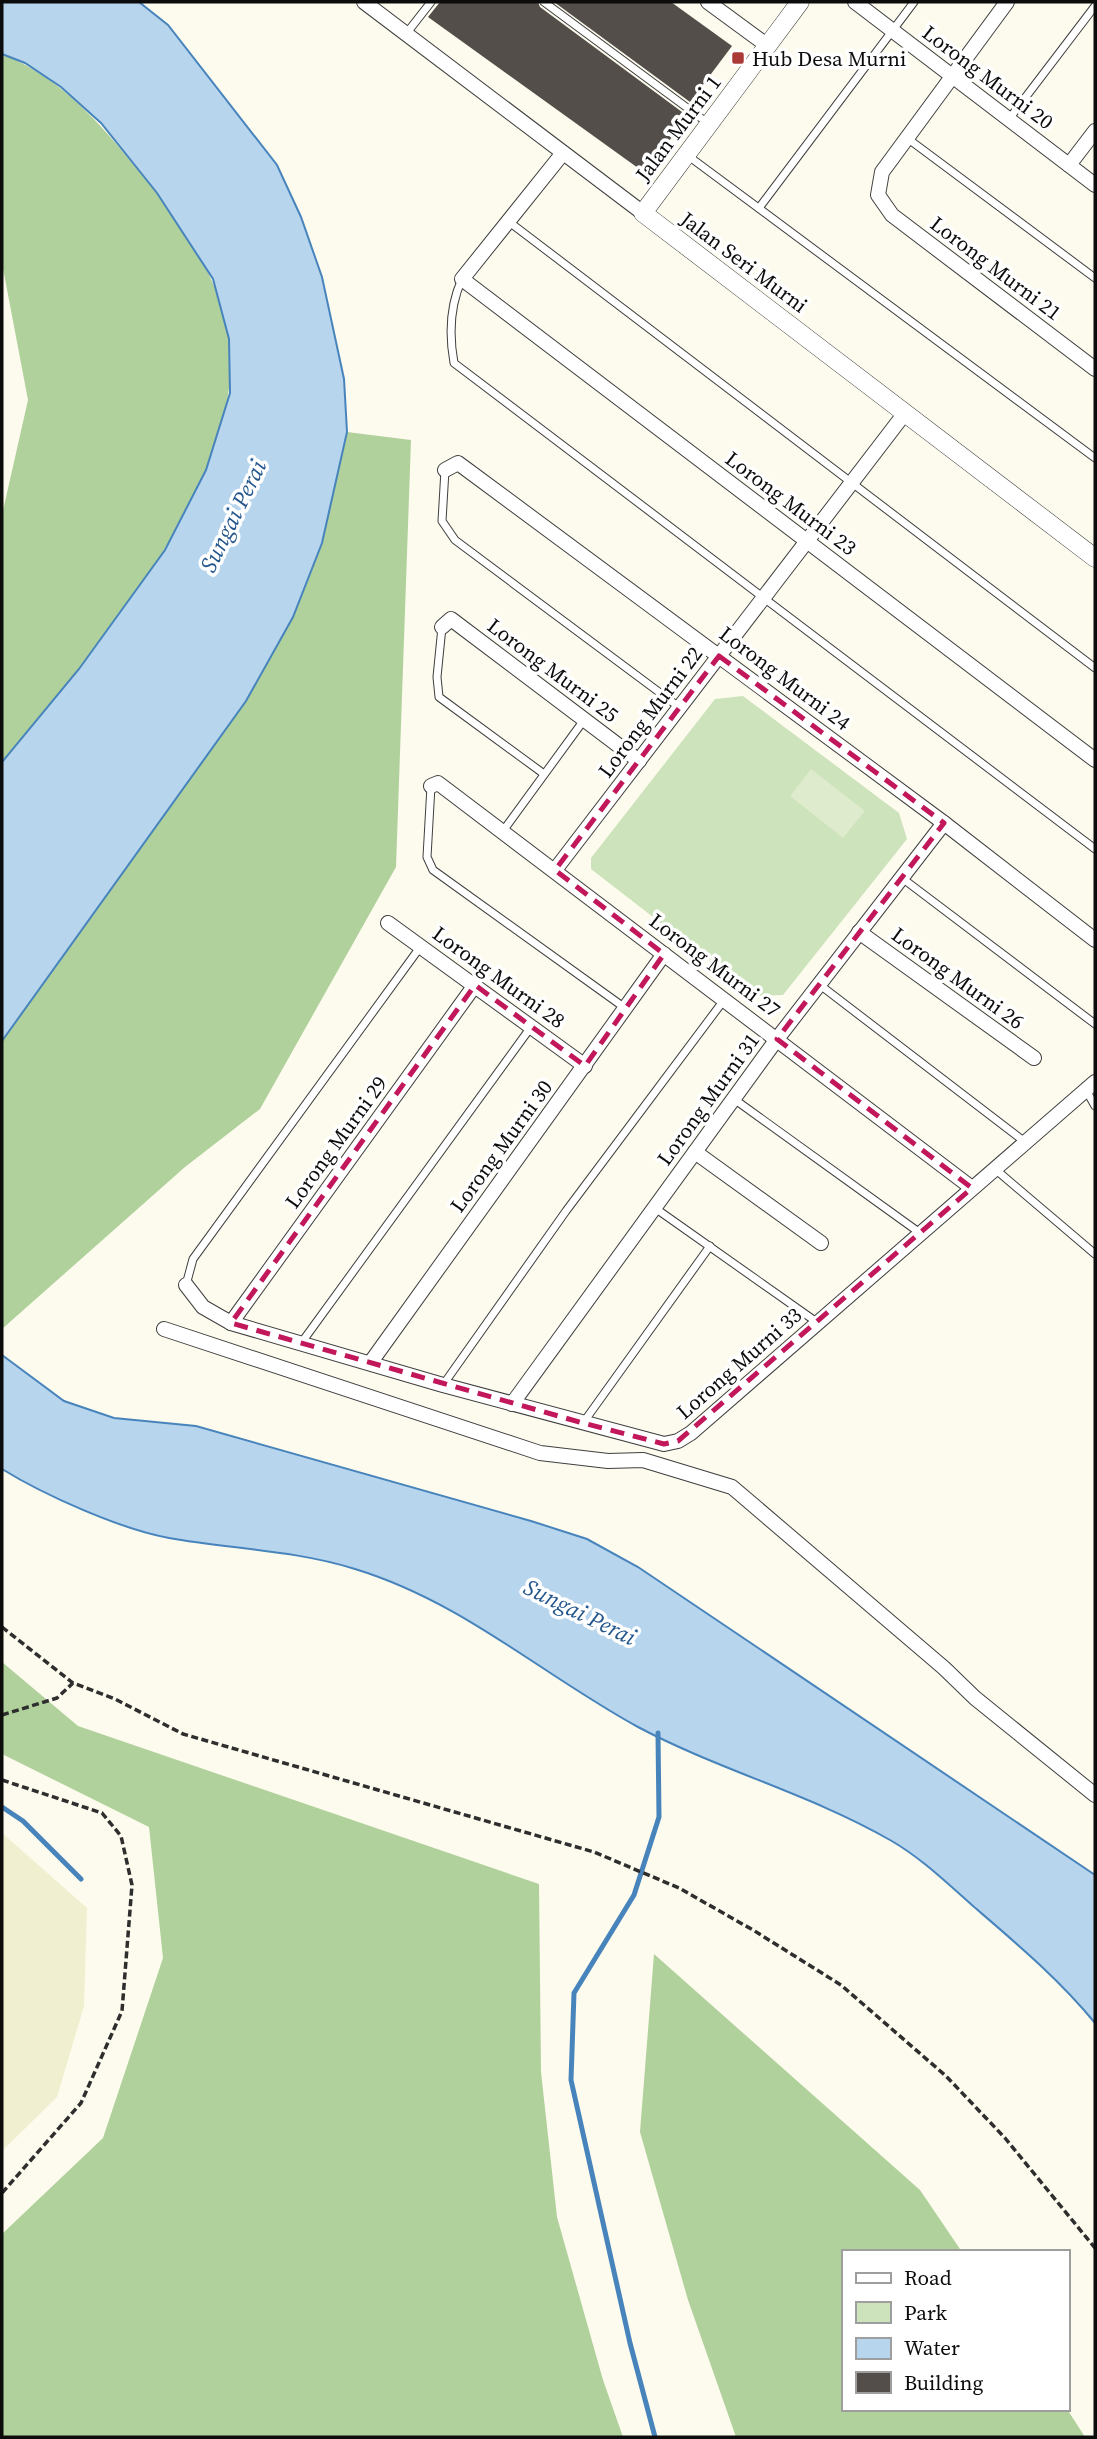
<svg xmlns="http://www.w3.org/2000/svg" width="1097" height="2439" font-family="'Source Serif 4',serif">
<rect width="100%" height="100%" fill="#fdfbed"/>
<path fill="#f0f0d0" d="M2,1833L87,1908L84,2006L57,2097L2,2151Z"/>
<path fill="#cce3bb" d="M743,696L899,813L907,839L783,995L755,996L591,869V858L715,699Z"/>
<g fill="#b0d19c">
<path d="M2,54C67,80 107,132 150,185C186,229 221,282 229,339C248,482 87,659 2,762V515L28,400L2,263Z"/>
<path d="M347,432L411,440L396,867L260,1109L185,1167L2,1329V1041L246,701L293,617L322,543Z"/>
<path d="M2,1662L78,1726L539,1884L541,2072L557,2217L603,2380L623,2437H2V2234L103,2138L163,1958L149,1827L2,1754Z"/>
<path d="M654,1954L920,2190L962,2252H843V2409H1067L1085,2437H736L688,2300L640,2132Z"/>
</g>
<path fill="#deebcc" d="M811,769L865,811L843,838L790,796Z"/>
<g fill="#b8d5ee" stroke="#4884bc" stroke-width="2">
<path d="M2,2H139L168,25L277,165L301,217L322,277L344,379L347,432L322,543L293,617L246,701L2,1041V762L79,669L165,550L206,470L230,393L229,339L213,279L157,193L101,123L61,87L25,63L2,54Z"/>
<path d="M2,1355L64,1401L114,1418L196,1426L531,1521L587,1539L638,1567L1095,1875V2023C1059,1979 1016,1943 973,1906C947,1883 920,1857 890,1840C810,1794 719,1770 638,1727C541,1674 463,1602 355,1569C295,1550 230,1549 169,1538C120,1529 44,1495 2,1469Z"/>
</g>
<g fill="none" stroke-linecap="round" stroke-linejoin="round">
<g stroke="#4884bc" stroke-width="5">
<path d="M2,1807L23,1821L81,1879"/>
<path d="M655,2437L630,2343L571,2080L574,1993L634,1895L659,1817L658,1733"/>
</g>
</g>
<g fill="#534e4a">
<path d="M440,2H538L540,7L682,112L678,117L684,121L645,173L428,17Z"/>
<path d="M554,2H671L732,46L690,102Z"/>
</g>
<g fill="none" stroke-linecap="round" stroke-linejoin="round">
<g stroke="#3f3f3f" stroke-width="9">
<g id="service">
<path d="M544,2L709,124"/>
<path d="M406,34L431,2"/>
<path d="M1009,119L1095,6"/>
<path d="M907,138L1095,278"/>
<path d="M687,155L1095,458"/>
<path d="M759,208L914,2"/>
<path d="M508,221L1095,668"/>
<path d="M462,279C450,305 449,335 454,363L1095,849"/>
<path d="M445,470L442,521L455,540L679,707"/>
<path d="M442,627L437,677L439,697L544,774"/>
<path d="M431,786L427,857L433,870L625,1008"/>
<path d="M503,831L584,720"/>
<path d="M902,878L1095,1024"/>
<path d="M820,985L1025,1142"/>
<path d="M1086,1090L1095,1106"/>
<path d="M734,1099L920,1233"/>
<path d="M995,1169L1095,1254"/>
<path d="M655,1208L818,1323"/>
<path d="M186,1285L193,1259L421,946"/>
<path d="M302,1342L531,1027"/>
<path d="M443,1385L566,1211L724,1000"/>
<path d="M583,1423L710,1246"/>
</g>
</g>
<g stroke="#3f3f3f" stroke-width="16">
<g id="minor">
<path d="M364,2L643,213"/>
<path d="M708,2L768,46"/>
<path d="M855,2L1095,185"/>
<path d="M1007,2L882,172L878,195L892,215L1095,369"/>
<path d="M563,153L462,279L1095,760"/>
<path d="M1069,165L1095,131"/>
<path d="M445,470L458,463L944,823L1095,940"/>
<path d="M442,627L451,619L639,761"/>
<path d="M431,786L438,783L972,1188"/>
<path d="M555,870L905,413"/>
<path d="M388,923L585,1066"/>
<path d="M859,932L1034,1058"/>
<path d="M695,1152L821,1243"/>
<path d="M186,1285L203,1307L231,1323L443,1385L664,1444L678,1441L691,1433L1095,1082"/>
<path d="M231,1323L475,985"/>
<path d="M164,1329L540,1453L608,1461L643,1460L732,1487L944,1668L975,1698L1095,1795"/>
<path d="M371,1362L664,954"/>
<path d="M512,1404L777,1039L944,823"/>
</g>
</g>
<g stroke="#3f3f3f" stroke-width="19">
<path id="tertiary" d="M800,2L643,213L1095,558"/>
</g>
<g stroke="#2e2e2e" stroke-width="3.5" stroke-dasharray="7 3.5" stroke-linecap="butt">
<path d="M2,1627L73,1683L115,1699L183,1734L594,1852L679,1888L753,1930L841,1985L946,2076L1005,2138L1095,2248"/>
<path d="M2,1715L57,1698L73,1683"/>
<path d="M2,1780L102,1813L121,1836L132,1885L122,2011L81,2103L2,2193"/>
</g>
<use href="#service" stroke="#fff" stroke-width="7"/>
<use href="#minor" stroke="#fff" stroke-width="14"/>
<use href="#tertiary" stroke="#fff" stroke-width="18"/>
</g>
<path fill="none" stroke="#c2185b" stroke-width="5" stroke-dasharray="14 9" stroke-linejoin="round" d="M719,656L944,823L777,1039L972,1188L678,1441L664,1444L583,1423L231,1323L475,985L585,1066L664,954L555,870Z"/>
<rect fill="#aa3a36" stroke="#fff" stroke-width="2.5" x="731" y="51" width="14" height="14" rx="3.5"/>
<g text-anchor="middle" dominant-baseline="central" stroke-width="7" stroke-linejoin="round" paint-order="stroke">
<g font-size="21" fill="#0c0c0c" stroke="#fff" text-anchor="start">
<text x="752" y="58">Hub Desa Murni</text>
</g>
<g font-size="21" fill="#0c0c0c" stroke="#fff">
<text transform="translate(988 77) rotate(37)">Lorong Murni 20</text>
<text transform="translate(678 128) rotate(-53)">Jalan Murni 1</text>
<text transform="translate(744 262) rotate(37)">Jalan Seri Murni</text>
<text transform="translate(996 268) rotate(37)">Lorong Murni 21</text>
<text transform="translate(791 503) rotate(37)">Lorong Murni 23</text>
<text transform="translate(553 670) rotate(37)">Lorong Murni 25</text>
<text transform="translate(785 678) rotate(37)">Lorong Murni 24</text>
<text transform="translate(650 712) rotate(-53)">Lorong Murni 22</text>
<text transform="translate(715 965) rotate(37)">Lorong Murni 27</text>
<text transform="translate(499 977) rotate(36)">Lorong Murni 28</text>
<text transform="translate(958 978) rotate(36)">Lorong Murni 26</text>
<text transform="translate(708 1099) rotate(-54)">Lorong Murni 31</text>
<text transform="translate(336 1142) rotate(-54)">Lorong Murni 29</text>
<text transform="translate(501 1146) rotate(-54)">Lorong Murni 30</text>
<text transform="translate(739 1363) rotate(-41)">Lorong Murni 33</text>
</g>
<g font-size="23" font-style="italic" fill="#25578d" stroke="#fff">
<text transform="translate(233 516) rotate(-64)">Sungai Perai</text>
<text transform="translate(580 1612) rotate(26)">Sungai Perai</text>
</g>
</g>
<rect width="1097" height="2439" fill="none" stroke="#0c0c0c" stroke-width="7"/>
<rect x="842" y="2250" width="228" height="161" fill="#ffffff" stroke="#9e9e9e" stroke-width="2"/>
<rect x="856" y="2273" width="35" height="10" fill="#ffffff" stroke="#9e9e9e" stroke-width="2"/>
<text x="904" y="2285" font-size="21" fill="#0c0c0c">Road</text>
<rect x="856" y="2302" width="35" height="21" fill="#cce3bb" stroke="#9e9e9e" stroke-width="2"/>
<text x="904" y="2320" font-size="21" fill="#0c0c0c">Park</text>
<rect x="856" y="2338" width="35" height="21" fill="#b8d5ee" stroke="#9e9e9e" stroke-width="2"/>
<text x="904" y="2355" font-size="21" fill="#0c0c0c">Water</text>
<rect x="856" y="2372" width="35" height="21" fill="#534e4a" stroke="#9e9e9e" stroke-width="2"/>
<text x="904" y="2390" font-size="21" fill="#0c0c0c">Building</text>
</svg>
